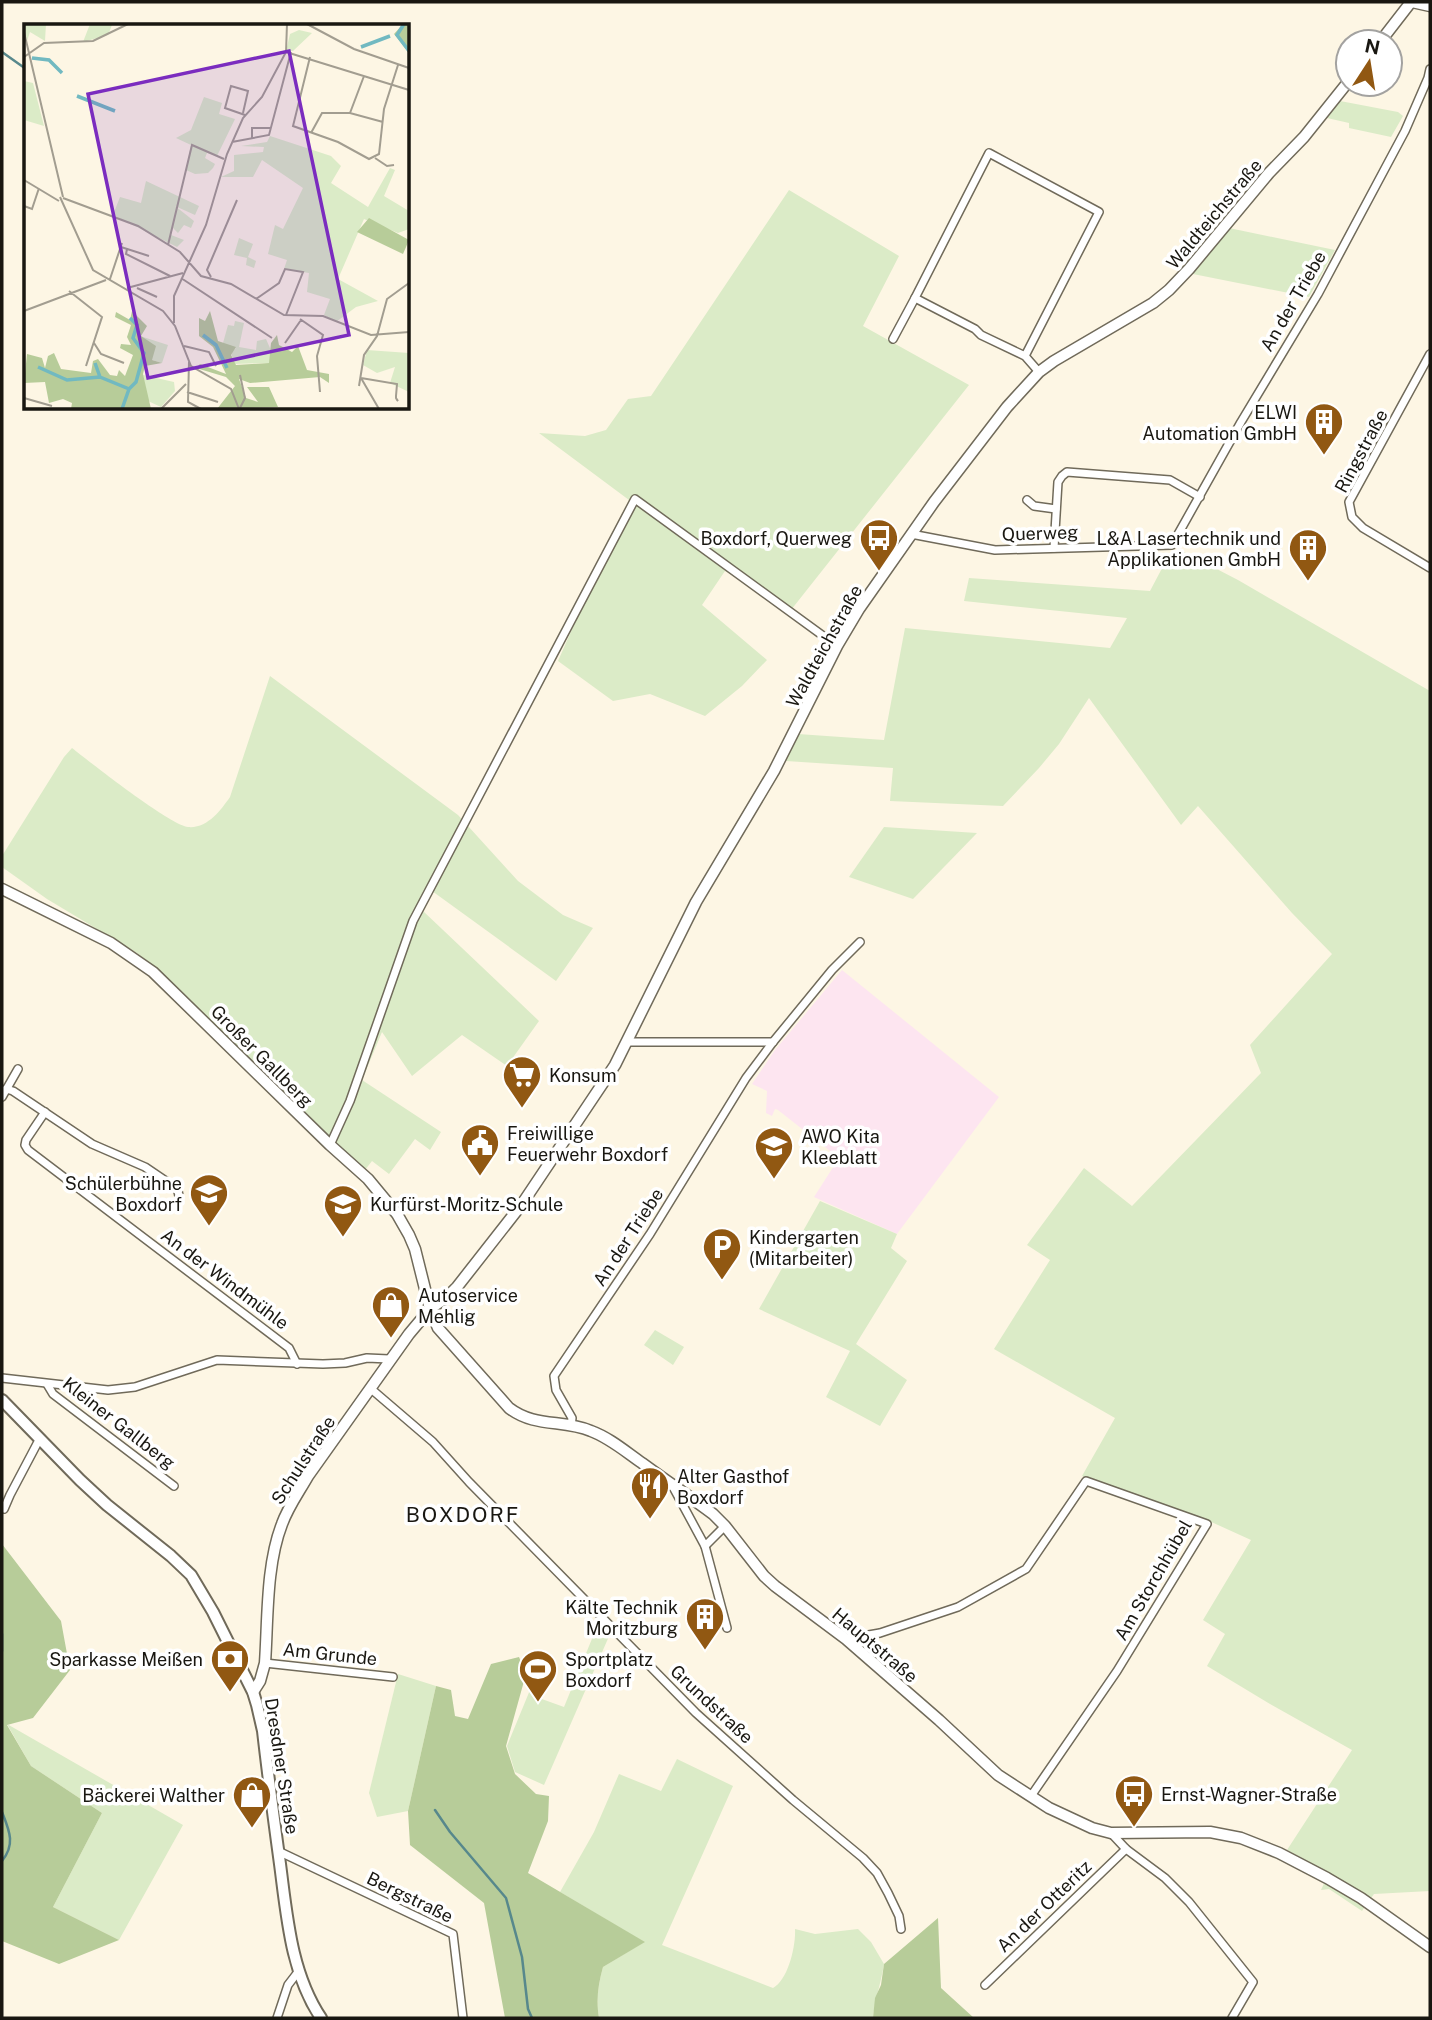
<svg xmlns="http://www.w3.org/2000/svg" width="1432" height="2020" font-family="'Public Sans',sans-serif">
<rect width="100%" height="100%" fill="#fdf6e4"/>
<path fill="#fde5f0" d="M842,970L999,1097L897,1234L814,1197L839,1158L778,1110L775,1109L772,1116L766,1113L767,1091L752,1084L775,1050Z"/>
<g fill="#dbebc7">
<path d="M1340,101L1398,112L1403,116L1391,137L1349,128V123L1327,118Z"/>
<path d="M789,190L899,256L863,326L969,385L791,610L725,571L702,605L767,660L742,686L705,716L650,694L613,701L558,661L629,500L539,433L585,436L606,430L628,399L651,396Z"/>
<path d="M1229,228L1335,250L1309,297L1193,274Z"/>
<path d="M1182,551L1238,580L1430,691V1891L1374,1894L1362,1911L1329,1889L1321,1890L1329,1873L1287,1850L1352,1750L1270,1704L1207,1666L1225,1634L1203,1620L1251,1540L1207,1520L1082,1476L1115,1418L994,1349L1050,1260L1027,1245L1084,1168L1132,1206L1261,1073L1250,1045L1332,954L1292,913L1198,806L1181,825L1089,698L1059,744L1039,768L1003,806L890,801L893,768L786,761L798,734L884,740L905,628L1110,648L1127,618L964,601L969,578L1150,591L1169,555Z"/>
<path d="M270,676L458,815L518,881L563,915L593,928L556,981L432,891L423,911L539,1021L507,1066L462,1035L412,1076L382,1032L362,1080L441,1132L430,1150L415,1139L389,1174L372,1161L365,1170L335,1144L358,1089L330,1138L185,995L137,953L47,899L2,867V856L64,757L72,748C91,763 170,825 188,827C207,829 221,810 230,797Z"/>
<path d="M884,827L977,833L913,899L849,877Z"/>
<path d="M820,1201L897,1234L891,1248L907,1261L856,1344L907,1380L880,1426L826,1397L850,1351L759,1309Z"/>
<path d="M655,1330L684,1347L673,1365L644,1345Z"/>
<path d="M596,1629L610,1634L544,1785L515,1772L507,1746L530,1690L540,1694L539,1698L564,1707Z"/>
<path d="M398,1674L436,1686L408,1811L377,1817L369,1793Z"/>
<path d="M7,1724L183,1825L119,1940L53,1907L102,1813L31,1766Z"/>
<path d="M677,1759L733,1786L662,1945L773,1988C788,1980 796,1946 795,1929L815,1934L858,1929L871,1942L884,1964C881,1983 875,1999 873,2018H599C596,2000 598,1985 603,1967L644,1942L560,1892L594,1832L619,1774L661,1791Z"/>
</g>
<g fill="#b7cc99">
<path d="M2,1544L61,1621L70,1670L33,1718L7,1725L31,1766L102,1813L53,1907L119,1940L59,1964L2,1941Z"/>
<path d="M519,1657L526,1674L506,1746L515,1774L536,1794L549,1796L548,1821L528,1873L645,1942L603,1967C598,1985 596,2000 599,2018H505L484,1903L410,1845L408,1811L436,1686L451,1690L455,1716L468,1719L491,1664Z"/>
<path d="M938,1918L941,1988L974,2018H873L875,1998L881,1985L884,1964Z"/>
</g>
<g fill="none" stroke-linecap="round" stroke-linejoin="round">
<g stroke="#57888c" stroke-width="2.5">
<path d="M2,52L26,69"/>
<path d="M2,1634V1651"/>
<path d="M435,1810L450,1832L506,1898L522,1957L528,2009L532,2018"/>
<path d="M2,1812C9,1830 16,1844 2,1861"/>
</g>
<g stroke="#706a5a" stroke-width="10">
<g id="minor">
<path d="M893,339L915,298"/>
<path d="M1430,354L1349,502L1352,517L1363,528L1430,568"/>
<path d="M1025,356L1099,212L989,153L915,298L975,329L981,335L1025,356L1039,372"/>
<path d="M1027,500L1034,506L1056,509"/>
<path d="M911,534L995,550L1172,545L1241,422L1318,294L1405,131L1428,78L1430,69"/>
<path d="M1054,548L1058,482L1062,476L1067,472L1170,480L1200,497"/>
<path d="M628,1042H773"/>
<path d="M6,1089L13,1091L92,1144L145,1167L173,1186L178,1191L179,1196"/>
<path d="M2,1097L18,1069"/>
<path d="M45,1112L26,1140L25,1145L28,1150L289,1348L297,1364"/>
<path d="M330,1145L350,1101L413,921L635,499L837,646"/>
<path d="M2,1378L108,1390L135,1387L217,1360L323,1364L345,1363L367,1358L389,1359"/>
<path d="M47,1384L53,1394L174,1486"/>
<path d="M370,1388L433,1442L469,1482L696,1713L793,1800L863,1858L877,1873L888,1893L899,1916L901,1929"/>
<path d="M571,1426L572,1418L556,1390L554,1376L650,1234L746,1078L773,1042L832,970L860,942"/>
<path d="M672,1485L705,1546L725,1526"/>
<path d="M4,1509L10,1495L39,1440"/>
<path d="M705,1546L727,1628"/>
<path d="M846,1639L880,1633L958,1607L1026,1569L1086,1481L1207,1524L1117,1671L1031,1796"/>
<path d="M265,1663L393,1677"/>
<path d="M1111,1833L1126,1849L1165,1878L1189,1902L1253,1982L1232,2018"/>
<path d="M278,1851L453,1934L463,2018"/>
<path d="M985,1985L1126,1849"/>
<path d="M277,2018L288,1985L298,1972"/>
</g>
</g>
<g stroke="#706a5a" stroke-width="13">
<g id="tertiary">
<path d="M1412,2L1430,6"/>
<path d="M1380,42L1411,2"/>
<path d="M2,889L111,943L153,972L330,1145L368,1179L397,1214L409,1235L415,1249L430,1309L438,1328L509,1408C535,1428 563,1419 591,1431C610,1438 626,1452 642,1463C665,1480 689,1496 713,1514L725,1526L764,1576L775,1586L846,1639L939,1720L998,1775L1049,1808L1092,1828L1111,1833L1210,1832L1241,1838L1279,1853L1327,1878L1361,1898L1430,1947"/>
<path d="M253,1692L260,1681L265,1663C268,1619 266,1565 282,1524C288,1507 299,1492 308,1476L409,1334L430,1309L446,1298L457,1287L522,1204L615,1065L696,902L774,771L837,646L859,609L934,502L1007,407L1039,372L1054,361L1153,303L1169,290L1189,269L1269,173L1304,137L1348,82"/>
</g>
</g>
<g stroke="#706a5a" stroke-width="14">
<path id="secondary" d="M2,1400L80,1480L107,1505L171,1556L191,1575L213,1612L253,1692L257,1705L263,1731C268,1775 274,1820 280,1864C287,1917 291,1973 321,2018"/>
</g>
<use href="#minor" stroke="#fff" stroke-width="7"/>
<use href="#tertiary" stroke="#fff" stroke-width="10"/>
<use href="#secondary" stroke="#fff" stroke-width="10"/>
</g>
<defs>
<g id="building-pin" transform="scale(2.0125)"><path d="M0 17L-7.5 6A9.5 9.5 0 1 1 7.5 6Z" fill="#915812" stroke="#fff"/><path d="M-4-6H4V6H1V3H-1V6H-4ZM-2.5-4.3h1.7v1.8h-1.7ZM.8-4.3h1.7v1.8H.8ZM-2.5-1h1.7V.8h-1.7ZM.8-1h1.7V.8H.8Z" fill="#fff"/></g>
<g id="bus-pin" transform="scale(2.0125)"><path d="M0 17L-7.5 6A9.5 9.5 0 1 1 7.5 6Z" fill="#915812" stroke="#fff"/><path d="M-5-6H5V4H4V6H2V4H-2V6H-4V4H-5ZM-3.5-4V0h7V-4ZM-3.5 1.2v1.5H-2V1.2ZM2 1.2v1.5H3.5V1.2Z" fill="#fff"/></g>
<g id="supermarket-pin" transform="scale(2.0125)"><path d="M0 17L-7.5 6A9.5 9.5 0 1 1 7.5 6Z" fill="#915812" stroke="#fff"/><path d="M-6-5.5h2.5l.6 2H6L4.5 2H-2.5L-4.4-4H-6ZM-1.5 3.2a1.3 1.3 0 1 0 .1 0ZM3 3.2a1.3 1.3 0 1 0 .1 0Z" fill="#fff"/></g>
<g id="civic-pin" transform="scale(2.0125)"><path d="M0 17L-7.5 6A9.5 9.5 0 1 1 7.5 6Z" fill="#915812" stroke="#fff"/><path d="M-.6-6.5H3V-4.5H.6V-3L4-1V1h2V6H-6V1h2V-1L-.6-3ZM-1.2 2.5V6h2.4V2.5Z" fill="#fff"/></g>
<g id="school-pin" transform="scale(2.0125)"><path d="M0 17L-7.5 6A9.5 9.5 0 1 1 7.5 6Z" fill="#915812" stroke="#fff"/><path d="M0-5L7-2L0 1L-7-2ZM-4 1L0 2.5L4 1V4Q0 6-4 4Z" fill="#fff"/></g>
<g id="parking-pin" transform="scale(2.0125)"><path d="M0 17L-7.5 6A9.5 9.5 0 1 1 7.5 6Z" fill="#915812" stroke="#fff"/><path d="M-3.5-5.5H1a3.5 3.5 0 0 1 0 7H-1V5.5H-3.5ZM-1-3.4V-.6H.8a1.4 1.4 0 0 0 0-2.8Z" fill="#fff"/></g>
<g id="shop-pin" transform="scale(2.0125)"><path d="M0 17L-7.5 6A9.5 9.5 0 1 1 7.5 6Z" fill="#915812" stroke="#fff"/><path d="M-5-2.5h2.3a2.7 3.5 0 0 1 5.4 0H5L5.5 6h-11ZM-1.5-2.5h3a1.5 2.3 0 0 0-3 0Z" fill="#fff"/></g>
<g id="restaurant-pin" transform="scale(2.0125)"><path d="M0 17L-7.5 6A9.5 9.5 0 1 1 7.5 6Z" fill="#915812" stroke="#fff"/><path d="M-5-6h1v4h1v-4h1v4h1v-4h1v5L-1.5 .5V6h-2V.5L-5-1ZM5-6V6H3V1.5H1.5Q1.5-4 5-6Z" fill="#fff"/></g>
<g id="bank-pin" transform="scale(2.0125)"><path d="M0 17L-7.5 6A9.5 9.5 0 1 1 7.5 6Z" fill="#915812" stroke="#fff"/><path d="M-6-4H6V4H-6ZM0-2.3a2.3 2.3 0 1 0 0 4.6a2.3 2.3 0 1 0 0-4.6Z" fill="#fff"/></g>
<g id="stadium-pin" transform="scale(2.0125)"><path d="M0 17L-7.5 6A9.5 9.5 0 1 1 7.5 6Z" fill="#915812" stroke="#fff"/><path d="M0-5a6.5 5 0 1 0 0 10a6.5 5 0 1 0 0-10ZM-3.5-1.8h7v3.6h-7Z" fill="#fff"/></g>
</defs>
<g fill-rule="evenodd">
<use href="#building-pin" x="1324" y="422"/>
<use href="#bus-pin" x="879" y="538"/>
<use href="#building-pin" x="1308" y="548"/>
<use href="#supermarket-pin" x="522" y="1075"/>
<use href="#civic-pin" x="480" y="1143"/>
<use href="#school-pin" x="774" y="1146"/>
<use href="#school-pin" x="209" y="1193"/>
<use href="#school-pin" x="343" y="1204"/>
<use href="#parking-pin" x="722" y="1247"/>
<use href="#shop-pin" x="391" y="1305"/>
<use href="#restaurant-pin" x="650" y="1486"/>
<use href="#building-pin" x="705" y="1617"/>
<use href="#bank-pin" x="230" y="1659"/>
<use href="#stadium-pin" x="538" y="1669"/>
<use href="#bus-pin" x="1134" y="1794"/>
<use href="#shop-pin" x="252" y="1795"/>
</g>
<g text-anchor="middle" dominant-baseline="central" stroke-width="7" stroke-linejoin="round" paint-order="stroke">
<g font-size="18" fill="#191711" stroke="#fff">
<text transform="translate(1214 214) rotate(-50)">Waldteichstraße</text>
<text transform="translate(1293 301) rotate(-60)">An der Triebe</text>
<text transform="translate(1361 451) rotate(-62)">Ringstraße</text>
<text transform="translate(1040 533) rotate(-2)">Querweg</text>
<text transform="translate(824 646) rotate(-61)">Waldteichstraße</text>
<text transform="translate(262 1056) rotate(45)">Großer Gallberg</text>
<text transform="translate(628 1237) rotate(-57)">An der Triebe</text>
<text transform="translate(225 1279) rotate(37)">An der Windmühle</text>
<text transform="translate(119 1423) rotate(38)">Kleiner Gallberg</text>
<text transform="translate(303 1460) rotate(-57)">Schulstraße</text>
<text transform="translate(1153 1580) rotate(-60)">Am Storchhübel</text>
<text transform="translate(875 1645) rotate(40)">Hauptstraße</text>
<text transform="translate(330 1654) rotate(6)">Am Grunde</text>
<text transform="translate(712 1704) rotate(43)">Grundstraße</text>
<text transform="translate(282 1766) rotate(81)">Dresdner Straße</text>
<text transform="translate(410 1897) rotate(26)">Bergstraße</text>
<text transform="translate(1044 1906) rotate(-44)">An der Otteritz</text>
</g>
<g font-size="18" fill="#191711" stroke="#fff" text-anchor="start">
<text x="1297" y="412" text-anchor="end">ELWI<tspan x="1297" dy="21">Automation GmbH</tspan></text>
<text x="852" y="538" text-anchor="end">Boxdorf, Querweg</text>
<text x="1281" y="538" text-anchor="end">L&amp;A Lasertechnik und<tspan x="1281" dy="21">Applikationen GmbH</tspan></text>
<text x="549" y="1075">Konsum</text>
<text x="507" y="1133">Freiwillige<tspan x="507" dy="21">Feuerwehr Boxdorf</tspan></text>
<text x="801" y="1136">AWO Kita<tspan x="801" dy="21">Kleeblatt</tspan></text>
<text x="182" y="1183" text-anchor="end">Schülerbühne<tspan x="182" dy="21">Boxdorf</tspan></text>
<text x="370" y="1204">Kurfürst-Moritz-Schule</text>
<text x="749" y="1237">Kindergarten<tspan x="749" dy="21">(Mitarbeiter)</tspan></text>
<text x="418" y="1295">Autoservice<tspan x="418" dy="21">Mehlig</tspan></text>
<text x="677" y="1476">Alter Gasthof<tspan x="677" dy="21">Boxdorf</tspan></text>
<text x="678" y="1607" text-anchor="end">Kälte Technik<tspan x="678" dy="21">Moritzburg</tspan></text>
<text x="203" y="1659" text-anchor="end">Sparkasse Meißen</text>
<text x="565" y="1659">Sportplatz<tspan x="565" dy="21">Boxdorf</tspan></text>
<text x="1161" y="1794">Ernst-Wagner-Straße</text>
<text x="225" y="1795" text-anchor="end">Bäckerei Walther</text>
</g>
<g font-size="21" letter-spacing="2" fill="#191711" stroke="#fff">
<text x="463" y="1514">BOXDORF</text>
</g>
</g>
<g transform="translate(24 24)">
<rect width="385" height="385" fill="#fdf6e4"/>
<path d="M0,0H22L21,17L6,8L3,17ZM66,0H87L88,1L84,11L59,18ZM275,6L288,9L269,27H262L266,10ZM0,57L9,59L20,102L0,96ZM180,73L198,79L195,90L211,95L193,132L183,129L181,134L191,140L189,144L184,149L171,150L162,146L167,121L152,114L167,106ZM246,112L307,132L317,142L307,159L344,183L366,144L371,146L360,172L385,187V205L374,209L340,195L314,255L354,277L332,283L312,298L300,291L306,275L283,268L285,249L260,245L263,236L244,230L251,201L259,205L279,164L238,136L229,153H197L210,147V131L239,128L240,123L217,122L243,118ZM122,157L175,182L171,191L151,182L170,197L167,204L160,201L154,209L149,204L147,211L160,216L153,223L89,191L96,173L117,179ZM215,214L229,220L224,233L232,237L230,244L222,241L223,234L210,231ZM211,297L220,299L215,323L232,326L233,317L242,315L249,331L245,339L210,340L207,328L212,324L199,319L204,301L210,302ZM116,312L144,321L138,339L128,336ZM343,326L385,329V368L366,359L371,343L353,349L339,341ZM119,351L150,358L151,367L137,383L124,377Z" fill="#dbebc7"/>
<path d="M379,0H385V29L370,10ZM345,194L385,216L379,230L333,208ZM108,287L123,302L117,312L132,322L128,336L138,339L121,342L119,350L127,385H47L48,379L39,375L25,379L21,358L0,359L3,330L18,334L21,344L24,332L30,329L37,345L67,349L69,337L74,335L86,351L93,352L95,346L101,352L109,331L96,324L97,320L107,321L103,313L107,301L91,293L92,288L106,296ZM186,287L194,317L212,323L207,331L212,341L245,339L247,319L253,311L255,321L268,328L274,322L283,346L305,350V359L296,353L226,359L215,355L222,374L234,378L223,363H245L254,383L193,385L211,362L202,353L172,344L176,340L202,350L189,323L175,312V294L181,297Z" fill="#b7cc99"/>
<path fill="none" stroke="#71b9c1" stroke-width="3.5" d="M380,0L373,11L385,27M337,23L366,12M8,34L25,36L38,49M53,72L91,87M179,311L192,321L203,344M71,339L76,353L105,365L98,385M14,343L43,356L76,353M105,365L112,358L120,329L109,314L113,301L106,294"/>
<path fill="none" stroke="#a29d90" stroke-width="2" d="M283,0L330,25L385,44M0,8L39,173M262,28L385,66M0,33L20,19L69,17L104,0M286,33L269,102L314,118L345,135L355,130L360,85L374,41M219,89L224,67L207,62L201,84L221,91M326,89L340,52M287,109L298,89H326L359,98M228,115V104H247M208,118L245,111L267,28M351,134L363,142L370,141M0,156L35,177M36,173L69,246L139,287L151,302L167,342L207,365L215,385M39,174L114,202L156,228L177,252L207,260L260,291L299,292L347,311L385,308M0,182L8,185L15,164M144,221L168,121L200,135M97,223L125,232M103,225L102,230L146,252M187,253L183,246L213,176M157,254L248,314M86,255L98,219M103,264L159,249M113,264L133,273M45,267L78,293L62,342M232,275L255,259L261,245L279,248L262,291M0,287L82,256M276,295L299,311L293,332L296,368M150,299V272L182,201L203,130L219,94L238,73L262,28L263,0M70,319L77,330L100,339M261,319L277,296M160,322L185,328L192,342M165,338L164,378L177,385M337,354L373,360L372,372V374L373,376L374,377L372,374M337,354L355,385M335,362L340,331L353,312L363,275L385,259M163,368L194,378M0,374L28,382M216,384L221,374L216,351M137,385L162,360"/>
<path fill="#7b2cbf" fill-opacity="0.15" stroke="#7b2cbf" stroke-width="3.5" d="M265,27L325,311L124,354L64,70Z"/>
<rect width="385" height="385" fill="none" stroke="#191711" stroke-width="3.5"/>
</g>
<rect width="1432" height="2020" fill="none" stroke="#191711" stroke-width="7"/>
<g transform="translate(1369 63) rotate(12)"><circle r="33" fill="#ffffff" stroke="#a3a2a0" stroke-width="2"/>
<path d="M0-5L12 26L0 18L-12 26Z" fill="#915812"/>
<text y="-10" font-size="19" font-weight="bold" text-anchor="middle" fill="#191711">N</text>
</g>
</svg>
